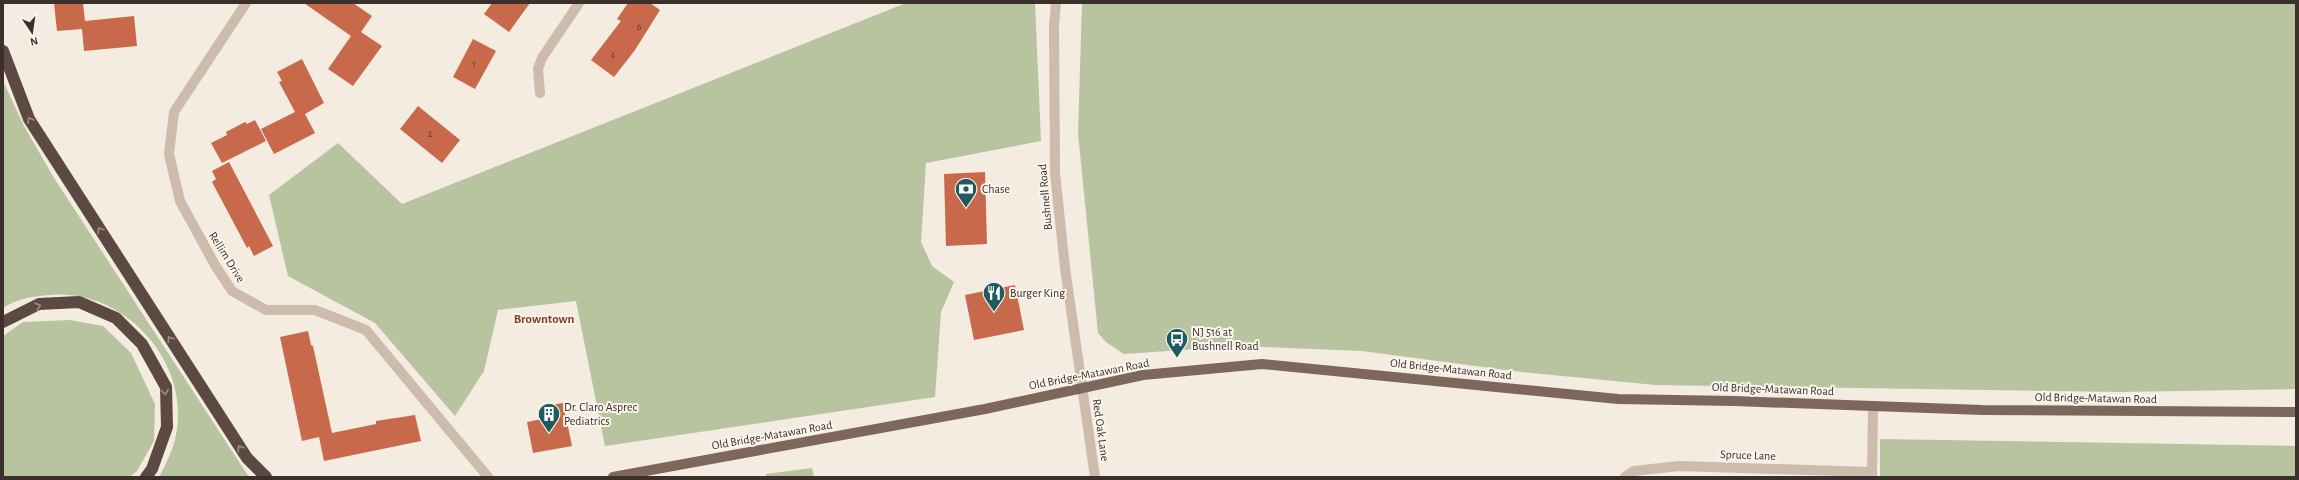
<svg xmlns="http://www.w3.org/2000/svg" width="2299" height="480" font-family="'Alegreya Sans',sans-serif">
<rect width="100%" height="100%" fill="#f4ebe1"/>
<g fill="#b8c4a0">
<path d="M906,3H1035L1041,141L926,163L921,242L932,266L954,282L941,312L935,397L605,446L576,301L498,310L484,371L455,416L375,323L288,276L269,195L338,143L402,204Z"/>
<path d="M1082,3H2296V389L2119,392L1655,385L1521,372L1362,351L1241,346L1124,354L1106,342L1098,333L1078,133Z"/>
<path d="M3,81L24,126L54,178L249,477H159C166,464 173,450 176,435C191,361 123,288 50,295C34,296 16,299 3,308Z"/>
<path d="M70,320L103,326L131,353L155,404L154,441L137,471L130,477H3V336L23,322Z"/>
<path d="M1880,439L2296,446V477H1880Z"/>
<path d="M812,468L814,477H766V474Z"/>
</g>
<g fill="#c8694b">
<path d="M54,3H83L85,21L134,16L137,46L84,51L82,29L57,31Z"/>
<path d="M304,3H353L372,16L361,32L382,46L353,86L328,69L351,36Z"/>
<path d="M492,3H530L509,32L484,14Z"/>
<path d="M628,3H650L660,10L635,50L614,77L591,60L621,21L617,19Z"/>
<path d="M473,39L496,51L475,89L453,77Z"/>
<path d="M302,59L324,103L305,114L315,133L274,154L261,129L295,112L279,82L282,81L277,72Z"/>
<path d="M418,106L460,140L442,163L400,129Z"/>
<path d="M255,120L266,141L222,163L211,143L227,135L226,132L245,122L247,124Z"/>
<path d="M229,162L273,246L254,256L249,246L247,248L212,182L216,179L212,171Z"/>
<path d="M985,172L987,244L946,246L944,174Z"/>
<path d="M1015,285L1024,330L974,340L965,295Z"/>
<path d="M308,331L311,345L313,346L332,433L376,424V421L415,415L421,441L324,461L319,437L302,441L280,337Z"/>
<path d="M563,403L572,446L533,453L527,422L547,418L545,406Z"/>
</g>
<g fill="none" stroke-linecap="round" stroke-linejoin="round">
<g stroke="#cdbbac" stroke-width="10">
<path d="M246,3L174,112L169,154L180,201L215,265L232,291L266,310H315L366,330L488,477"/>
<path d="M1056,3L1054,26L1055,173L1065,268L1095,477"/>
<path d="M540,93L538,69L542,58L579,3"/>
<path d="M1625,477L1634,471L1679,466L1872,472"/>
<path d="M1872,477L1873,406"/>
</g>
<path stroke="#7d675c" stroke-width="10" d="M613,477L985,409L1143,375L1262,364L1618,399L1734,401L1982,410L2296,412"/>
<g stroke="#5c4a42" stroke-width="12">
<path d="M3,51L29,119L247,458L266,477"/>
<path d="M3,322L39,304L79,302L116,318L142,344L166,387L167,427L152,469L146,477"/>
</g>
</g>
<defs><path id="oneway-chevron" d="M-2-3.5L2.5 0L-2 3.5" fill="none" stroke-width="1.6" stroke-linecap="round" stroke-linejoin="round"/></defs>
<g stroke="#9c8e87">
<use href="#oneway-chevron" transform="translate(30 120) rotate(-119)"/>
<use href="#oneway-chevron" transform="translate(100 230) rotate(-123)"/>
<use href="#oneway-chevron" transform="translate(38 306) rotate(-16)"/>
<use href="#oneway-chevron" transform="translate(170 339) rotate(-123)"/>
<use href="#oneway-chevron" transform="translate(165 392) rotate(83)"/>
<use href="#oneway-chevron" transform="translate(240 448) rotate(-123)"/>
</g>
<defs>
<g id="bank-pin" transform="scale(1.15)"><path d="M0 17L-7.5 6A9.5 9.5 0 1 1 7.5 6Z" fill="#1f5a5e" stroke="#fbf5ee"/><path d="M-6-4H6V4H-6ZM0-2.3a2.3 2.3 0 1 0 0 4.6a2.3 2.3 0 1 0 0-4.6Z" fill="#fff"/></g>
<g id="restaurant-pin" transform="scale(1.15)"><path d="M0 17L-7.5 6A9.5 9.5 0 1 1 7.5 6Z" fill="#1f5a5e" stroke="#fbf5ee"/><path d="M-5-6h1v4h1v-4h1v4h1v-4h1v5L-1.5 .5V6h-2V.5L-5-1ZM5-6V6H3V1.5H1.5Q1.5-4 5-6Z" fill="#fff"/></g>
<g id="bus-pin" transform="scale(1.15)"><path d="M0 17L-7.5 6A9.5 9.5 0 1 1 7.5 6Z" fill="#1f5a5e" stroke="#fbf5ee"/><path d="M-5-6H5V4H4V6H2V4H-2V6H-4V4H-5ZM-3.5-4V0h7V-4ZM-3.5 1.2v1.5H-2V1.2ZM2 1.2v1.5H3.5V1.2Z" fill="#fff"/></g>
<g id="building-pin" transform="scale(1.15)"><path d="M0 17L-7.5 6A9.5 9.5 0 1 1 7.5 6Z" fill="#1f5a5e" stroke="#fbf5ee"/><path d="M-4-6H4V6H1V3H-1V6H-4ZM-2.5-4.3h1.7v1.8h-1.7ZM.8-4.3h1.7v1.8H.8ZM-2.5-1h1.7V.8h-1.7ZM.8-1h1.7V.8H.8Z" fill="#fff"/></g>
</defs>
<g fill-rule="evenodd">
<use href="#bank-pin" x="966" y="189"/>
<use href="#restaurant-pin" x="994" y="293"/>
<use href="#bus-pin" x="1177" y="339"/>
<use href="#building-pin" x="549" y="414"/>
</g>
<g text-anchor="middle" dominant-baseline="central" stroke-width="4" stroke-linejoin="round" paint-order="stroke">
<g font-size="10" fill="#5e3e33">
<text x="639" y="27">6</text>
<text x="613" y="55">4</text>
<text x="474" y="64">1</text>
<text x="430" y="134">2</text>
</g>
<g font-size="12" fill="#3b302b" stroke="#fbf5ee" text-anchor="start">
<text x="982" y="189">Chase</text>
<text x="1010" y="293">Burger King</text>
<text x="1192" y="332">NJ 516 at<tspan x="1192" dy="14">Bushnell Road</tspan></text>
<text x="564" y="407">Dr. Claro Asprec<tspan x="564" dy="14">Pediatrics</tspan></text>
</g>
<g font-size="12" fill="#3b302b" stroke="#fbf5ee">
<text transform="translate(1045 197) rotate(-95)">Bushnell Road</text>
<text transform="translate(227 257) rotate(58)">Rellim Drive</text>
<text transform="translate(1451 369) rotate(6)">Old Bridge-Matawan Road</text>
<text transform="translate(1089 374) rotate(-11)">Old Bridge-Matawan Road</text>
<text transform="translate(1773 389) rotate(2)">Old Bridge-Matawan Road</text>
<text transform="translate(2096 398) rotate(1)">Old Bridge-Matawan Road</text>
<text transform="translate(1101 430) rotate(82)">Red Oak Lane</text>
<text transform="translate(772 435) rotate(-10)">Old Bridge-Matawan Road</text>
<text transform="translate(1748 455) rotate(2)">Spruce Lane</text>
</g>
<g font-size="13" font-weight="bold" fill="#8c3b22" stroke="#fbf5ee">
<text x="544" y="319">Browntown</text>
</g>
</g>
<rect width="2299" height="480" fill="none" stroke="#3b302b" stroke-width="8"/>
<g transform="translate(32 32) rotate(167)" stroke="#fbf5ee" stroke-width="3" paint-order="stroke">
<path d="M0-3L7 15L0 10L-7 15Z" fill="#3b302b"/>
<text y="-6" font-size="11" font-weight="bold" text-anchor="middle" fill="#3b302b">N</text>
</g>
</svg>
